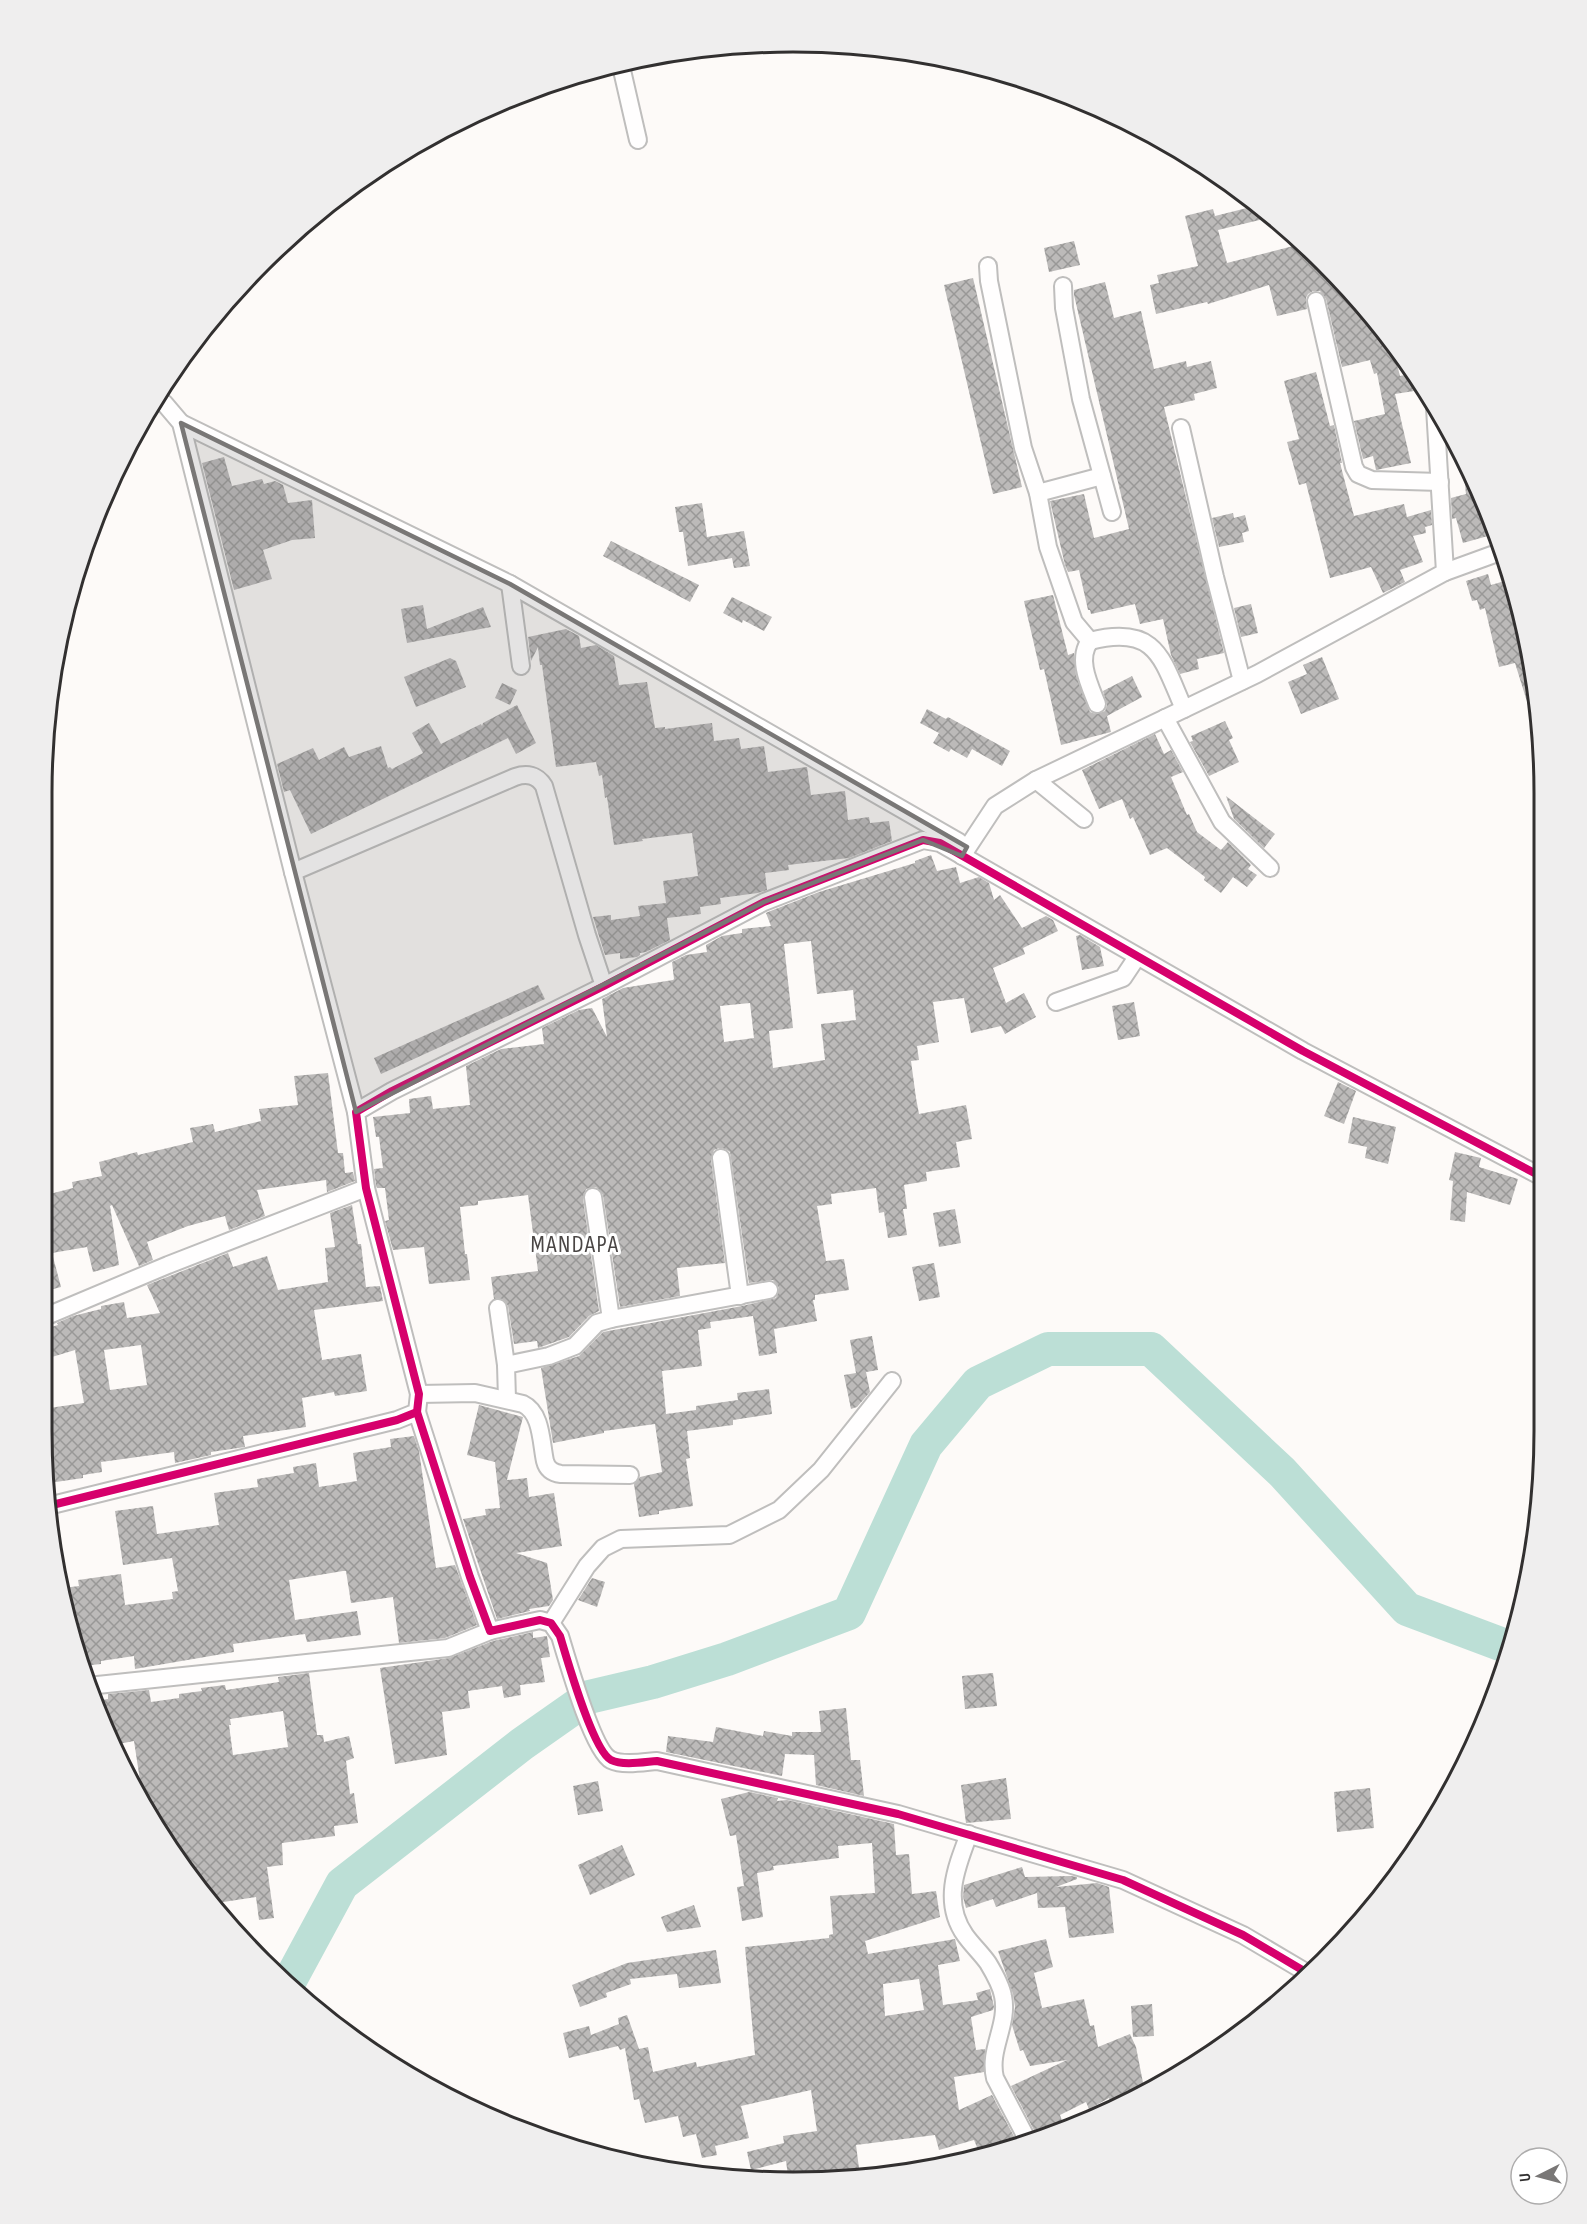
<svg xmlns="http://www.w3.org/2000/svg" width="1587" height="2224" font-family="'Sofia Sans Condensed',sans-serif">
<defs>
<pattern id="building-cross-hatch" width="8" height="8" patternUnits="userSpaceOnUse" patternTransform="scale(1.5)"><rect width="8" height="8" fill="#bcbab9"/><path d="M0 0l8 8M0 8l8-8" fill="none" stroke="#999897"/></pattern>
</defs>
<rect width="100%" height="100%" fill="#fdfaf8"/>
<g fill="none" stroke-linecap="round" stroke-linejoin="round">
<path stroke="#bcdfd6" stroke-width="34" d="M288,1984L342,1884L522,1744L589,1697L653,1682L727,1659L849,1613L926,1445L978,1383L1048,1349H1151L1282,1472L1407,1609L1511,1648"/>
</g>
<g fill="url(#building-cross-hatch)" fill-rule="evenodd">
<path d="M1259,205L1272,217L1218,230L1227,263L1301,244L1359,298L1391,341L1400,376L1410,374L1414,391L1395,394L1411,463L1376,470L1373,456L1363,459L1354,421L1385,414L1377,373L1374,374L1370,360L1342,367L1326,299L1320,291H1313L1308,294L1306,298L1307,309L1277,316L1269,285L1208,304L1207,302L1156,314L1150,285L1159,283L1157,275L1198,266L1185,216L1213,209L1215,216Z"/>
<path d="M1074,241L1080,265L1049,272L1044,248Z"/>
<path d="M973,278L1022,487L993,494L944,285Z"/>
<path d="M1105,282L1114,318L1141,311L1154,369L1186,361L1187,367L1211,361L1217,388L1194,394L1195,400L1164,407L1224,653L1197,659L1199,669L1180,674L1171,655L1163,619L1140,624L1135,604L1091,614L1090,610H1088L1079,570L1068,572L1065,565L1050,501L1084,494L1094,538L1129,529L1074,295V290Z"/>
<path d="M1316,372L1330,426L1334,425L1342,463H1340L1354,516L1404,504L1407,517L1431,510L1432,525L1425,527L1426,533L1413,536L1423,562L1400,570L1405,582L1383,593L1371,567L1330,578L1306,483L1299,485L1287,442L1299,439L1284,381Z"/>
<path d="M224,457L232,486L262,479L264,484L275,481L283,485L288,503L312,500L315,538L292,540L263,550L272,579L234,590L202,463Z"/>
<path d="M1462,458L1488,506L1495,534L1463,543L1456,518L1452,519L1451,498L1466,494Z"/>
<path d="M702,503L707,537L744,531L750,566L734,568L732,558L688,566L683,532H679L675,507Z"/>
<path d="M1233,513L1234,518L1245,515L1249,531L1242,533L1244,542L1219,547L1212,518Z"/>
<path d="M611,541L699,585L690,602L603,556Z"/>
<path d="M1488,574L1491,585L1508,580L1539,695V702L1528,705L1515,663L1499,667L1485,608L1480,610L1477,600L1472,601L1466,581Z"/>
<path d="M1053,595L1068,655L1074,653L1076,675L1090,712L1096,714L1105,711L1107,705L1103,691L1132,676L1142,697L1107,716L1111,732L1061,745L1044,669L1040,670L1024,601Z"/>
<path d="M732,597L772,617L764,631L743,620L742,623L723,613Z"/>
<path d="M1251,604L1258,633L1241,637L1234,608Z"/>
<path d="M423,605L427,629L483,607L491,627L407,643L401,609Z"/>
<path d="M566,629L579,636L581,648L596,645L614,656L619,685L647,682L655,728L665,727V729L712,723L714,741L739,738L741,749L764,746L768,772L807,767L811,795L845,791L848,820L869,817L870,823L889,821L892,841L849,858L788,865L789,870L765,873L767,890L758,893L720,898L721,904L700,907L701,914L667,918L670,940L646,952L640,953V955L637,957L620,959V953L605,955L593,917L611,915V920L640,916L638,906L666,903L663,881L698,876L692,833L642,839L643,841L614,845L607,797L605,798L602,775L599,776L596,762L556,767L542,665H540L538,647L531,661L528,637Z"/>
<path d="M1322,657L1339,699L1301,714L1288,682L1307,674L1303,665Z"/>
<path d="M450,658L456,661L466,687L416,707L404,677Z"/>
<path d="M502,683L517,690L510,705L495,698Z"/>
<path d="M517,705L536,743L516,754L508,738L311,834L290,790L284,792L277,764L313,748L319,760L344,747L349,757L381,746L388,768L390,767L392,769L423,753L412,733L429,723L441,744L481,724L482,726L483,723Z"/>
<path d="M927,709L946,719L948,717L1010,751L1002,766L972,749L967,758L951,749L949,752L933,743L939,733L920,723Z"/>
<path d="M1225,721L1233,738L1229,740L1239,762L1209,776L1190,742L1193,741L1191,736Z"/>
<path d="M1155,734L1164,754L1171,750L1183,772L1171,777L1187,815L1189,814L1197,832L1221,850L1228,842L1251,865L1248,869L1257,875L1247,887L1233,877L1221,893L1204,880L1205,877L1167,848L1150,855L1133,817L1130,819L1122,799L1099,809L1082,770Z"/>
<path d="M1226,796L1275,834L1264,848L1234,819Z"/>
<path d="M931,855L937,871L956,867L960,883L979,877L989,883L994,900L1000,895L1022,928L1046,916L1053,920L1058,931L1023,948L1025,954L993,968L1006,1003L1024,993L1036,1017L1005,1034L1001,1026L971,1033L964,998L933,1002L939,1042L917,1046L919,1060L911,1061L916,1098L919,1114L966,1105L972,1139L956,1142L960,1167L926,1172L927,1181L904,1185L907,1209H903L907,1235L888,1238L884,1212L879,1213L876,1188L831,1194L832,1204L817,1206L826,1261L844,1259L849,1290L815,1295V1300H813L817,1321L774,1329L777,1353L759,1356L753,1316L710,1322L711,1328L698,1330L702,1366L662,1371L666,1414L696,1410V1406L738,1400L737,1393L769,1389L772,1414L733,1420V1425L687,1431L690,1458L686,1459L693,1506L659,1511V1514L639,1517L634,1484L640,1477L662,1472L655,1424L604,1431V1433L553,1443L541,1368L579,1356L603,1332L742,1306L776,1298L779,1288L773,1280L749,1283L730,1152L725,1149L719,1148L714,1150L711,1159L725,1263L677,1268L680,1296L620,1307L603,1195L596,1187L586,1189L583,1199L599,1311L589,1316L569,1337L538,1348L537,1341L514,1344L508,1306L502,1299H494L491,1277L538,1271L528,1195L478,1201V1205L460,1207L465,1254H467L470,1280L429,1284L424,1247L393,1250L385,1221L389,1220L385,1188H377L376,1186L374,1169L383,1168L379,1137H376L373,1117L410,1113L409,1099L431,1096L433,1109L470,1105L466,1066L501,1049L544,1044L542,1028L579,1010L592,1008L607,1037L602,999L623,988L673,980L674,979L672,962L686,955L707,952L706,945L722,936L742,933V929L771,926L766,913L768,912L819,892L915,863V861ZM811,941L817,994L853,990L856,1020L821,1024L825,1060L773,1068L769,1031L793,1028L784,944ZM750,1003L754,1038L724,1042L720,1006Z"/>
<path d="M1080,935L1100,947L1104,966L1082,970L1076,936Z"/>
<path d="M538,985L545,999L381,1074L374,1058Z"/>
<path d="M1134,1002L1140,1036L1118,1040L1112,1006Z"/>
<path d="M328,1073L338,1153H343L345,1173L353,1172L355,1181L327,1192L326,1180L257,1190L265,1216L229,1230L225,1216L188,1226L147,1242L153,1260L139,1266L112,1205L110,1206L119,1265L93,1272L87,1247L52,1253L61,1287L42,1292V1196L73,1188L72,1182L102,1176L99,1162L137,1152L138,1155L193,1142L190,1128L213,1124L215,1132L261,1121L259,1109L298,1105L294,1076Z"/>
<path d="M1338,1082L1356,1091L1344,1124L1324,1116Z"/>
<path d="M1353,1117L1396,1127L1388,1164L1365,1158L1367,1147L1348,1143Z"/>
<path d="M1455,1152L1481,1158L1479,1167L1518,1179L1510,1205L1467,1192L1465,1222L1450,1220L1453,1181L1449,1180Z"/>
<path d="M352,1205L358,1244H361L366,1287L380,1286L383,1301L314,1310L322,1360L361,1354L367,1391L335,1396L334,1392L302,1398L306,1427L243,1436L245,1447L211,1452V1455L175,1463L174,1452L101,1462L102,1472L83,1475V1478L49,1483L42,1431V1409L84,1403L75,1350L42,1360V1330L58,1325L57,1323L73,1316L101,1309V1306L124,1302L127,1318L160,1313L147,1285L228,1253L233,1267L267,1256L278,1290L328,1282L325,1248L335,1247L330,1213ZM141,1345L147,1385L110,1390L104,1350Z"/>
<path d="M955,1209L961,1243L939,1247L933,1213Z"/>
<path d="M934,1263L940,1297L919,1301L912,1267Z"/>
<path d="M872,1336L878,1370L866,1372L870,1392L857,1407L851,1409L844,1375L856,1373L850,1340Z"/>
<path d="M479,1405L523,1417L507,1480L527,1478L529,1497L554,1493L562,1546L516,1553L547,1563L553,1600L549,1606L529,1609L530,1611L497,1619L463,1519L486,1515L485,1509L500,1508L495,1462L467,1455Z"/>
<path d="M414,1436L419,1451L436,1568L455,1565L477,1625L445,1638L399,1643L393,1597L351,1603L346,1571H343L289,1580L295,1620L357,1611L361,1635L307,1642L305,1634L233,1644L234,1652L135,1669L134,1656L101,1661V1664L82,1666L68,1625L63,1588L79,1586L78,1580L121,1574L125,1605L173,1599L172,1592L178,1591L172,1558L123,1565L115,1511L153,1506L157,1534L219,1525L214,1493L258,1487L257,1479L294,1473L293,1467L316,1463L319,1487L357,1481L353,1453L391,1447L390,1439Z"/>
<path d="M592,1578L605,1582L597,1607L578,1600Z"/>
<path d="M533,1632V1638L547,1636L550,1657L541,1658L545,1682L520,1685L521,1695L504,1698L502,1686L468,1691L470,1708L442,1712L447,1755L395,1764L380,1668L449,1658L493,1641Z"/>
<path d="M309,1673L317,1735H323L324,1742L349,1736L354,1758L346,1761L350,1794L354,1793L358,1823L334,1826L335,1836L282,1843L283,1865L267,1867L274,1918L259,1920L256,1897L217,1903L168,1848L143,1800L134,1741L113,1745L99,1718L93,1701L108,1699V1694L149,1690L151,1702L179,1698V1694L202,1691L201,1688L225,1685L226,1690L279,1682L278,1677ZM283,1711L288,1747L233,1755L229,1725H231L230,1719Z"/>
<path d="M993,1673L997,1706L965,1709L962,1676Z"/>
<path d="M846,1708L851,1760H860L864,1796L816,1785L814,1755L785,1754L782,1776L666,1752L668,1736L713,1742L716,1727L763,1736L764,1731L792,1736V1732H821L819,1711Z"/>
<path d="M1006,1778L1011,1819L966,1823L961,1785Z"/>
<path d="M598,1781L603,1811L578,1815L573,1786Z"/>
<path d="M1370,1788L1374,1828L1337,1832L1334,1792Z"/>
<path d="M749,1792L778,1798L777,1801L787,1800L894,1824L896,1855L909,1854L912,1894L936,1891L940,1917L865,1941L868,1954L955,1939L960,1961L938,1965L943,2005L978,2000L976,1993L990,1989L994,2007L993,2010L971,2017L976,2050L985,2049L984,2072L954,2077L959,2110L992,2095L1017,2142L979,2152L974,2140L939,2150L935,2135L856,2145L860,2176H788L786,2161L751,2170L747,2152L784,2143L783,2136L817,2131L811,2090L741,2106L749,2138L715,2146L717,2155L702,2158L696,2134L683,2137L678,2116L645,2123L639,2099L634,2100L625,2048L620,2050L618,2046L569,2058L563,2033L589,2026L591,2035L619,2024L618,2018L627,2015L639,2049L648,2047L653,2072L696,2062L697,2067L755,2055L745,1947L829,1938V1935L833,1934L830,1896L875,1893L872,1843L838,1846L839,1858L773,1866L774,1870L757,1873L763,1917L742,1921L737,1887L744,1886L736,1835L730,1836L721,1799ZM919,1979L924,2010L885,2016L883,1984Z"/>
<path d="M622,1845L635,1875L590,1895L578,1865Z"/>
<path d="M1022,1867L1025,1877L1071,1876L1077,1877V1879L1056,1887L1097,1883L1109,1887L1114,1933L1069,1938L1065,1907L1038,1908L1037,1893L996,1907L993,1899L966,1908L963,1897L964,1885Z"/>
<path d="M694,1905L701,1927L667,1932L661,1917Z"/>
<path d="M1046,1939L1053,1967L1034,1973L1042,2008L1084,1999L1090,2026L1094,2025L1098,2047L1130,2034L1136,2047L1145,2093L1113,2109L1109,2098L1089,2109L1086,2102L1060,2115L1065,2129L1044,2135L1042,2132L1036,2134L1011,2086L1067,2060L1030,2066L1023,2050L1020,2051L1012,2025L1015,2007L1013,1994L998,1951Z"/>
<path d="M716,1950L721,1983L679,1988L677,1974L630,1979L631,1984L606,1993L607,1997L580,2007L572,1985L627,1963Z"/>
<path d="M1152,2004L1154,2036L1133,2037L1131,2006Z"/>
</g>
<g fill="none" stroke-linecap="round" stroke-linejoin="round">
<g stroke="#bfbebd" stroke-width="20">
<g id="street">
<path d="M621,66L638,140"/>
<path d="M988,266L989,281L1023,448L1038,493L1048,547L1074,622L1090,641C1157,624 1162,659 1184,709"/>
<path d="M1063,286L1064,308L1081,399L1112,512"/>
<path d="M1316,301L1354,467L1358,474L1372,480L1440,482"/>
<path d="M156,400L164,403L181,423L293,872L356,1112"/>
<path d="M181,423L510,584L959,842"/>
<path d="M1181,428L1215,577L1242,681"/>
<path d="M1038,493L1102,476"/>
<path d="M1445,572L1500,552"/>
<path d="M510,584L521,666"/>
<path d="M1090,641C1076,659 1090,686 1097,704"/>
<path d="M1165,718L1222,822L1270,868"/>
<path d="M1036,780L1084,819"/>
<path d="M962,856L995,806L1036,780L1257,674L1445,572L1435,408"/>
<path d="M293,872L515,777C527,773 537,775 544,786L587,935L604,986"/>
<path d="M1056,1002L1123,978L1137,957"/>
<path d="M721,1158L740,1296"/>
<path d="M593,1197L611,1319"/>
<path d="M498,1308L506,1365"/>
<path d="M42,1318L168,1265L366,1188"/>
<path d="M419,1394L475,1393L523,1404C542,1413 541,1443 545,1461C547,1469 553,1473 561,1474L630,1475"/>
<path d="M507,1399L506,1365L549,1356L575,1346L597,1323L611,1319L769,1290"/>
<path d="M417,1412L470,1577L490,1631L540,1620L551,1623L560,1636C567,1659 593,1751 611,1760C623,1766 644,1762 657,1761L898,1814L1123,1880L1243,1935L1309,1974"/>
<path d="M52,1505L397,1420L417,1412L419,1394L366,1188L356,1112L392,1091L604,986L764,902L923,840L940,843L1303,1051L1542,1177"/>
<path d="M551,1623L587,1566L603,1548L621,1539L729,1535L779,1510L821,1470L892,1381"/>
<path d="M88,1686L448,1648L490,1631"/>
<path d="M969,1834C956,1868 942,1902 965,1935C972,1945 981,1953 988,1963C994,1973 1001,1985 1003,1996C1009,2025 988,2049 995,2078L1027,2139"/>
</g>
</g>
<use href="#street" stroke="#fffefe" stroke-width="16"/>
<g stroke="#fff" stroke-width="11">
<g id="cycleway">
<path d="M417,1412L470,1577L490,1631L540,1620L551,1623L560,1636C567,1659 593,1751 611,1760C623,1766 644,1762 657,1761L898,1814L1123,1880L1243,1935L1309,1974"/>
<path d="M52,1505L397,1420L417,1412L419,1394L366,1188L356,1112L392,1091L604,986L764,902L923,840L940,843L1303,1051L1542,1177"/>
</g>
</g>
<use href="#cycleway" stroke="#d6006c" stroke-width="8"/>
</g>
<path fill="#797776" fill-opacity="0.2" stroke="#797776" stroke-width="4.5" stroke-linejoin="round" d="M181,423L510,584L967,847L962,856L923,840L764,902L356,1112Z"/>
<g text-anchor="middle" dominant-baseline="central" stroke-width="6" stroke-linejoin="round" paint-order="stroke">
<g font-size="24" letter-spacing="1.5" fill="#4a4645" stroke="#fff">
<text x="575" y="1244">MANDAPA</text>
</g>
</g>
<path d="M0 0H1587V2224H0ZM793 52H793A741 741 0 0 1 1534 793V1431A741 741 0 0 1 793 2172H793A741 741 0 0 1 52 1431V793A741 741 0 0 1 793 52Z" fill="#efeeee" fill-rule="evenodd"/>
<path fill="none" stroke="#323030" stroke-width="3" d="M793 52H793A741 741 0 0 1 1534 793V1431A741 741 0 0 1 793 2172H793A741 741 0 0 1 52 1431V793A741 741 0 0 1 793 52Z"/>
<g transform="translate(1539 2176) rotate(264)"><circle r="28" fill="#ffffff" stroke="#adacac" stroke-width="1.5"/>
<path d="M0-4.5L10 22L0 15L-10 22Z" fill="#797776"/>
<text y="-9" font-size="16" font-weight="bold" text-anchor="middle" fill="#323030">U</text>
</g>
</svg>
